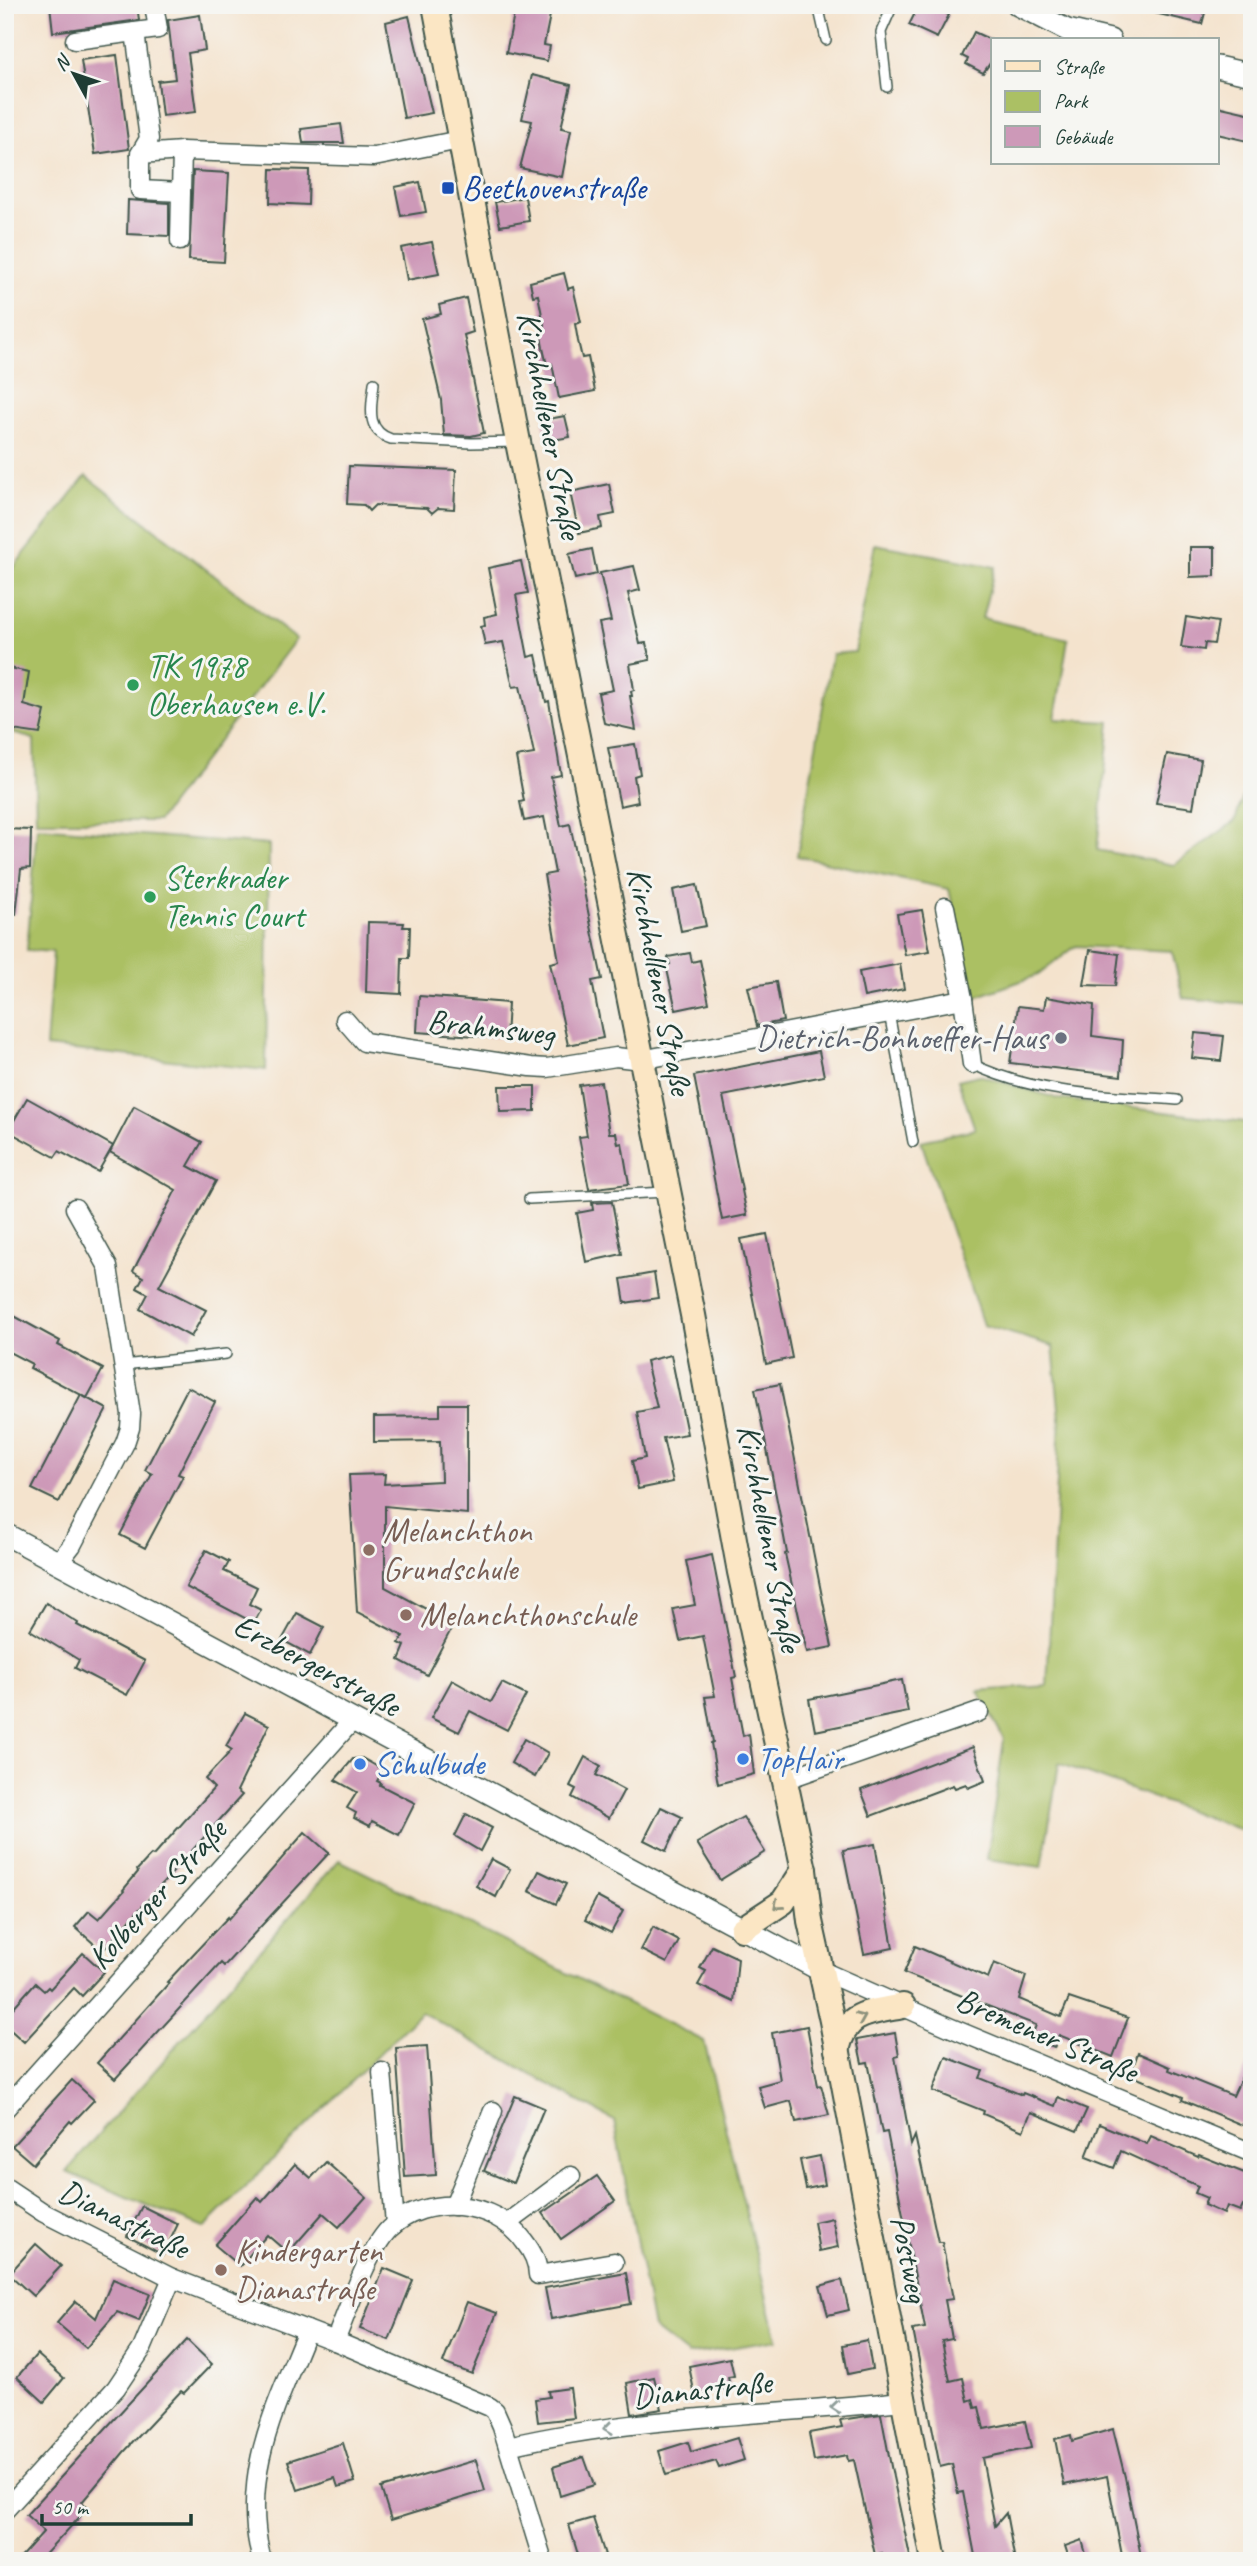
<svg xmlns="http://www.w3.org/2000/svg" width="1257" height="2566" font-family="Caveat,sans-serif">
<rect width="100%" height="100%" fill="#f6f6f2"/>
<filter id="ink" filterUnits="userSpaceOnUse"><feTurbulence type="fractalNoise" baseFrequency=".0143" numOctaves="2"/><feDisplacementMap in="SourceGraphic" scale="14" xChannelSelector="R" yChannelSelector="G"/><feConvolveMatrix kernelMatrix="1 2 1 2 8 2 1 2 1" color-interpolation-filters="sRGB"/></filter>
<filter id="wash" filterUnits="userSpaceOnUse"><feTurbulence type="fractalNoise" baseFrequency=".00686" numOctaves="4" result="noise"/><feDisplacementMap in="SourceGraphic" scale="28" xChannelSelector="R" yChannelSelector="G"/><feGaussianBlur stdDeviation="1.57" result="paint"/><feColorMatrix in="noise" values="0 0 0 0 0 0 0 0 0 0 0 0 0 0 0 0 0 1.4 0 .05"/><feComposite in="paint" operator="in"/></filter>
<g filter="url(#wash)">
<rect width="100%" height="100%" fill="#f4e3cd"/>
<g fill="#abc064" stroke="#657e4c" stroke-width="2">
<path d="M86,476L296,639L158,821H36L34,739L5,731V578Z"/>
<path d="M875,544L995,567L982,618L1068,639L1055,719L1110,722L1097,850L1174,865L1235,821L1252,769V1004L1183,998L1172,951L1076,946L1038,975L973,998L949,889L797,856L832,654L855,652Z"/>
<path d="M37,827L269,845L266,1070L46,1047L53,952L27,950Z"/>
<path d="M979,1075L1059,1099L1252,1123V1834L1059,1763L1042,1867L987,1859L1004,1739L978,1691L1047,1686L1060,1419L1053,1346L983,1325L921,1141L975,1129L958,1080Z"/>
<path d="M339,1860L704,2041L777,2340L688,2355L653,2328L614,2121L421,2012L204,2228L66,2172Z"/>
</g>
<g id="blocks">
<g fill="#cd99b8">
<path d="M50,5H137L139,20L53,32Z"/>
<path d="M516,5H552L544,45L550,46L547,61L506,53Z"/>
<path d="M919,5L933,11L935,8L949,15L937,38L909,25Z"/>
<path d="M1150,5H1207L1202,24L1150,12Z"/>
<path d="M200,15L205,50L188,53L196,112L162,116L158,81L175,79L168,20Z"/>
<path d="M409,16L432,113L404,118L386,22Z"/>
<path d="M974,32L993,41V59L983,73L966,64L968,59L962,56Z"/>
<path d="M117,55L129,149L95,154L81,60Z"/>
<path d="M532,75L571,85L561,128L571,130L562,177L520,168L532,121L522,119Z"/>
<path d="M1217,106L1252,114V142L1217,134Z"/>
<path d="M341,124L344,143H303L301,129Z"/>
<path d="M271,169L309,170L308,205L270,203Z"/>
<path d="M193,171L229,173L224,262L189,260Z"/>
<path d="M420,182L426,212L401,216L395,187Z"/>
<path d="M525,197L529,221L500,226L495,202Z"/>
<path d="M128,200L169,203V236L127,234Z"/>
<path d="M432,242L439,274L407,280L401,248Z"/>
<path d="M564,273L568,289L573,287L581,322L575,324L578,341L582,358L588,357L595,391L559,398L552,364L547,365L543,348L540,331L545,330L538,295L533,296L530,282Z"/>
<path d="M466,298L473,332L464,335L484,433L471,436L444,435L441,400L422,319L441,314L439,305Z"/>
<path d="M565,416L570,437L547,441L543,420Z"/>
<path d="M349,466L456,470L454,509L438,508L432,513L427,508L375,505L369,511L364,505L347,504Z"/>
<path d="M609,484L615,514L600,517L602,528L579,533L570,492Z"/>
<path d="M1190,547H1215V576L1190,577Z"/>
<path d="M592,549L597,574L575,579L569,554Z"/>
<path d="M521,561L528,593L516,595L528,657L536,655L546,702L549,701L561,775L551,777L561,826L570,824L602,979L592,981L603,1038L568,1045L550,963L559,961L544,875L555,873L544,817L524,821L520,802L524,801L516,757L534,754L520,686L513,687L503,642L485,645L481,626L485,625L484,617L497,614L488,568Z"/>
<path d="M634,566L640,590L628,593L640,644L646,643L650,660L630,664L634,690L631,691L632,696H630L636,730L604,723L598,693L613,690L599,623L611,621L600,573Z"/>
<path d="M1186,617L1218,622L1214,644L1205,643L1204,650L1181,647Z"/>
<path d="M5,667L29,672L24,705L45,711L40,734L5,729Z"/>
<path d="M635,744L640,774L634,776L638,802L620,806L608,748Z"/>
<path d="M1167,754L1201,760L1193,808L1156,803Z"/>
<path d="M5,829L31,830L30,868L21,869L16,914L5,913Z"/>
<path d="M697,885L706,926L681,931L673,890Z"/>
<path d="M922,910L930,951L905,955L897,914Z"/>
<path d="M368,922L404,923L403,927H410L409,958H402L401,994L366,992Z"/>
<path d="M1090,950L1119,954L1115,986L1084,985Z"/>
<path d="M690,953L692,962L700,960L709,1003L676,1010L666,965L670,964L668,957Z"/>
<path d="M900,964L904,989L864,997L859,972Z"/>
<path d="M776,982L783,1021L757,1026L748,987Z"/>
<path d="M419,996L508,1003L506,1038L417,1032Z"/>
<path d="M1046,997L1094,1005L1092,1036L1123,1040L1121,1076L1010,1063L1018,1006L1044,1009Z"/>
<path d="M1195,1033L1224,1036L1221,1061L1192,1058Z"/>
<path d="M819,1051L824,1076L723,1096L747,1215L722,1220L694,1076Z"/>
<path d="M601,1082L609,1133H616L618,1144L622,1143L629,1184L589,1189L579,1137L587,1136L579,1085Z"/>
<path d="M499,1086H535V1111L500,1112Z"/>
<path d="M27,1098L113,1146L98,1172L59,1151L55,1157L8,1131Z"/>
<path d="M134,1106L202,1142L188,1166L216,1181L159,1286L206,1310L191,1337L140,1309L148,1294L137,1288L143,1277L133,1271L176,1190L110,1152Z"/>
<path d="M612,1202L622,1254L586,1262L577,1213L593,1210L592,1203Z"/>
<path d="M767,1234L792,1358L766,1364L741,1239Z"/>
<path d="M654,1273L658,1298L625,1303L621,1279Z"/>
<path d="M5,1311L60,1341L58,1345L103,1369L87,1398L30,1368L32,1364L5,1350Z"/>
<path d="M671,1355L687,1434L663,1438L673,1482L638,1489L632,1461L645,1458L637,1412L657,1408L646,1361Z"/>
<path d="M780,1384L832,1647L807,1652L785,1554L787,1553L781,1521L755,1389Z"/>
<path d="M188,1387L215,1402L178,1474L183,1476L145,1548L120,1535L152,1474L145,1470Z"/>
<path d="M81,1395L107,1409L59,1502L32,1489Z"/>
<path d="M440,1404H467V1514L385,1506V1587L454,1624L427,1675L399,1660L405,1646L399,1643L403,1636L357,1612L349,1475L385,1474L384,1484L441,1481L440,1441L374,1442V1417L440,1416Z"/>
<path d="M206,1550L229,1562L224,1571L257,1587L249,1604L261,1610L254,1623L186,1587Z"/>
<path d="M712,1555L736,1677L732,1678L743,1736L749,1734L754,1774L718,1784L711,1743L713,1742L705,1697L715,1696L703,1636L680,1641L673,1609L695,1605L686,1561Z"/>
<path d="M46,1603L78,1623L77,1625L145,1661L127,1695L75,1668L79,1660L30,1630Z"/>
<path d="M297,1613L324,1627L310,1655L282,1640Z"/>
<path d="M452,1680L491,1702L502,1683L526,1695L507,1730L470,1711L459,1732L431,1718Z"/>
<path d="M902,1680L908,1712L815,1731L809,1699Z"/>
<path d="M245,1713L269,1725L237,1791L242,1795L102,1951L75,1927L89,1911L99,1919L124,1891L123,1890L138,1872L137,1870L151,1855L153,1856L214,1788L205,1779L232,1750L226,1746Z"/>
<path d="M524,1739L548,1753L535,1777L511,1763Z"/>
<path d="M973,1747L985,1781L968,1788L966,1784L955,1788L953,1785L871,1816L861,1790Z"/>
<path d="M585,1757L601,1766L596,1775L624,1790L609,1818L572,1797L576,1789L570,1786Z"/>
<path d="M362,1758L383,1770L377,1781L381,1783L380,1785L415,1803L399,1835L372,1821L370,1826L354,1818L356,1813L347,1808L357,1792L335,1780L353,1759Z"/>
<path d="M661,1807L682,1817L666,1851L644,1840Z"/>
<path d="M466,1814L492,1828L480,1851L455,1836Z"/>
<path d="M743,1817L765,1852L720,1880L697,1843Z"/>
<path d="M305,1832L329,1853L224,1966L221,1963L115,2079L97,2063L169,1983L167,1982L228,1917L229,1919Z"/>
<path d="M875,1844L893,1948L864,1954L843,1850Z"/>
<path d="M491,1859L510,1869L496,1897L476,1886Z"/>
<path d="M539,1871L566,1884L556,1904L529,1891Z"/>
<path d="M597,1897L623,1911L611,1933L585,1920Z"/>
<path d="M653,1927L679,1941L667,1963L641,1950Z"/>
<path d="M712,1946L738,1958L734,2002L698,1985L706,1971L700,1968Z"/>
<path d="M915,1946L988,1978L994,1963L1026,1976L1019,1999L1061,2017L1069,1998L1128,2018L1113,2057L1059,2035L1054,2048L1031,2039L1036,2025L904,1973Z"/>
<path d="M83,1953L104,1972L82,1996L74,1988L24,2042L5,2025V2017L35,1983L44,1991L48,1987L50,1989Z"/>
<path d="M807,2026L818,2086L821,2085L829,2115L796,2122L791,2101L765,2108L758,2086L780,2080L772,2033Z"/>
<path d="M895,2033L899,2056L895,2057L911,2145L915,2136L938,2242H942L953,2299L945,2300L952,2339L942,2341L950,2381L963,2378L968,2401L973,2399L975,2408L979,2407L984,2429L1025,2421L1031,2448L982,2458L995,2526L1006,2513L1015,2561H976L963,2492L958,2493L952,2464L940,2467L913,2330L925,2328L887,2132L882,2133L868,2062L862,2063L857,2040Z"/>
<path d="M427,2046L436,2175L405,2177L396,2048Z"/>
<path d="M1138,2053L1170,2067L1169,2070L1233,2096L1252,2055V2116L1247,2127L1182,2100L1183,2097L1130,2075Z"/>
<path d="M946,2057L983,2071L980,2078L1022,2095L1023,2093L1055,2106L1058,2097L1087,2109L1077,2131L1031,2112L1023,2131L983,2114L984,2111L933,2091Z"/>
<path d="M72,2080L94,2100L72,2123L70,2121L33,2164L12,2146Z"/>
<path d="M515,2096L544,2108L513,2183L484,2171Z"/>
<path d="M1099,2124L1147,2144L1151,2136L1198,2157L1199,2155L1252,2176V2208L1243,2205L1240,2211L1227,2206L1224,2214L1204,2205L1207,2198L1195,2193L1198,2186L1121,2151L1114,2168L1086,2157Z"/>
<path d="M820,2156L825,2185L806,2189L800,2160Z"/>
<path d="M326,2162L366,2197L339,2227L323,2213L288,2253L267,2235L240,2266L215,2245L257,2197L262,2202L295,2164L311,2178Z"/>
<path d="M597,2176L615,2201L561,2239L543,2213Z"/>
<path d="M142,2206L178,2224L163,2255L127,2236Z"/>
<path d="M832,2218L838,2247L819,2251L814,2222Z"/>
<path d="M36,2244L61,2266L33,2296L9,2274Z"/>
<path d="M384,2268L413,2280L389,2340L360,2329Z"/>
<path d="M626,2273L631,2304L551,2319L545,2288Z"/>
<path d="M113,2279L150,2294L139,2321L117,2312L86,2348L57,2323L76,2301L96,2318Z"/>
<path d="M842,2280L849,2310L828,2315L820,2286Z"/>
<path d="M467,2302L497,2313L472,2374L443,2363Z"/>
<path d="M187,2340L212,2364L184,2393L181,2391L124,2452L82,2502L88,2508L39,2561H17L44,2531L26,2515Z"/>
<path d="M867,2340L872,2369L848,2374L843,2345Z"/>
<path d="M37,2354L64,2378L44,2402L17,2377Z"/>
<path d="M730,2358L734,2376L728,2377L730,2388L695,2396L689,2366Z"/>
<path d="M654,2377L662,2409L632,2414L627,2383Z"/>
<path d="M570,2388L574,2418L538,2422L535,2399L549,2397L548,2391Z"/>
<path d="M881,2414L893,2477L911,2561H884L882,2553L875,2555L854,2460L848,2461L847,2455L814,2461L809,2433L842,2427L840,2420Z"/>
<path d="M1113,2429L1125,2477L1142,2561H1123L1107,2476L1064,2485L1055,2439L1071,2435L1072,2441Z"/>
<path d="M737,2438L744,2460L719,2468L716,2461L666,2475L659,2451L688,2442L691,2452Z"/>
<path d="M343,2443L355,2482L338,2487L335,2478L298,2490L288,2461Z"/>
<path d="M584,2457L594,2485L560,2496L553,2467Z"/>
<path d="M476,2460L485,2491L391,2520L381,2488Z"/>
<path d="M593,2518L605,2555L580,2561L569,2525Z"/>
<path d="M1082,2540L1088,2561H1070L1065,2546Z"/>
</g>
</g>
</g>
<g filter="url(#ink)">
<use href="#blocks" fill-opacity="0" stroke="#3f564b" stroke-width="2"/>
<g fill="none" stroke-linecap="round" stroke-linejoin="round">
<g stroke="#3f564b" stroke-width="12">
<g id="service">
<path d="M818,5L826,40"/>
<path d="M887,87L881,32L893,5"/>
<path d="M374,383C372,405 364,430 391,439L471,443L517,442"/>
<path d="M889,1013L913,1142"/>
<path d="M972,1064C1036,1095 1107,1095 1177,1100"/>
<path d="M529,1199L666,1192"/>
<path d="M123,1365L226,1354"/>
</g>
</g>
<g stroke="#3f564b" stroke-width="21">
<g id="minor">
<path d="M135,32L158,29L154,5"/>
<path d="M75,40L135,32L149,139L140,154L182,151L374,157L460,140"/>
<path d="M140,154V190L181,192L182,151"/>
<path d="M180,241L181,192"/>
<path d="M945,907L963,999L972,1064"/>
<path d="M345,1020L364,1042L531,1067L547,1068L616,1057L641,1060L963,999"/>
<path d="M58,1563L72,1545L125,1443L130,1428L131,1414L108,1267L75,1208"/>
<path d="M784,1780L979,1712"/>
<path d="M820,1970L949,2027L1252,2153"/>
<path d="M382,2072L395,2224"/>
<path d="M5,2109L353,1720"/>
<path d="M5,2187L44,2213L172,2278L335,2341L490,2407L495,2411L502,2427L543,2561"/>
<path d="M454,2206L493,2111"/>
<path d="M508,2223L571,2176"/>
<path d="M335,2341C348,2310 367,2252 389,2229C426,2193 495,2200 524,2241C532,2251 538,2263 538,2275L614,2262"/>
<path d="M508,2446C638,2416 771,2415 903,2401"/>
<path d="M5,2510L116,2388L142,2349L172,2278"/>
<path d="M262,2561C239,2475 276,2408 307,2330"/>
</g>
</g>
<g stroke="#3f564b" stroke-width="24">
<g id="tertiary">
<path d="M1018,5L1067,30L1110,40"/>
<path d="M1217,67L1252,75"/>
<path d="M5,1534L820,1970"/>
</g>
</g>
<g stroke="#3f564b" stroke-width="28">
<g id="secondary">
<path d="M435,5L518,442L693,1315L740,1572L804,1870L810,1921L832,2021L934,2561"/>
<path d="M742,1929L783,1902L804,1870"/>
<path d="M837,2050C846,2011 869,2013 903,2006"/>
</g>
</g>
<use href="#service" stroke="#fff" stroke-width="9"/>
<use href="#minor" stroke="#fff" stroke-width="18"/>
<use href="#tertiary" stroke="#fff" stroke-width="21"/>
<use href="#secondary" stroke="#fbe6c4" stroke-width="24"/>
</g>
<defs><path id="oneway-chevron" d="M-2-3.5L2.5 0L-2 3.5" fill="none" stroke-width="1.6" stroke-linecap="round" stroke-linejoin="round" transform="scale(1.75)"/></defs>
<g stroke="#8d927c">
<use href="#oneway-chevron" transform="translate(778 1905) rotate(140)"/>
<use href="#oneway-chevron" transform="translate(861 2018) rotate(-23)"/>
</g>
<g stroke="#8f9e9a">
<use href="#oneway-chevron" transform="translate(835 2407) rotate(175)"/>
<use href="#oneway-chevron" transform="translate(608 2428) rotate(173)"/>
</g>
</g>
<rect fill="#1a4fb4" stroke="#f6f6f2" stroke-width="2.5" x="441" y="181" width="14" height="14" rx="3.5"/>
<g fill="#2e9e5b" stroke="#f6f6f2" stroke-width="2.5">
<circle cx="133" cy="685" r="7"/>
<circle cx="150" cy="897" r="7"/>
</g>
<circle fill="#6b7280" stroke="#f6f6f2" stroke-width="2.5" cx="1061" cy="1038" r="7"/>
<g fill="#8d6e63" stroke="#f6f6f2" stroke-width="2.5">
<circle cx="369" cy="1550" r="7"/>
<circle cx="406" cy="1615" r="7"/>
<circle cx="221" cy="2270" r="7"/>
</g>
<g fill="#3f7fe0" stroke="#f6f6f2" stroke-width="2.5">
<circle cx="743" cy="1759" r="7"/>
<circle cx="360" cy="1764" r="7"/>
</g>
<g text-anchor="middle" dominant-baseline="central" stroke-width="6" stroke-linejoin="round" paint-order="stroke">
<g font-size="33" fill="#164399" stroke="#f6f6f2" text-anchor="start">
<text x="462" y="188">Beethovenstraße</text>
</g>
<g font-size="33" fill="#1f3d34" stroke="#f6f6f2">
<text transform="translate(550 425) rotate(79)">Kirchhellener Straße</text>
<text transform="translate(660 981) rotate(79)">Kirchhellener Straße</text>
<text transform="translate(491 1027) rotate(6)">Brahmsweg</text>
<text transform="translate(770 1538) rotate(79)">Kirchhellener Straße</text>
<text transform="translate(317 1665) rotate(28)">Erzbergerstraße</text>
<text transform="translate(157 1894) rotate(-48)">Kolberger Straße</text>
<text transform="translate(1047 2035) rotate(23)">Bremener Straße</text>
<text transform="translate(124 2219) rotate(26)">Dianastraße</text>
<text transform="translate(910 2259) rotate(79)">Postweg</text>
<text transform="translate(702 2389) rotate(-6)">Dianastraße</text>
</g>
<g font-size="33" fill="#27864d" stroke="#f6f6f2" text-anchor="start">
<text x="147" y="666">TK 1978<tspan x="147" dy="38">Oberhausen e.V.</tspan></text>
<text x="164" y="878">Sterkrader<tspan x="164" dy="38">Tennis Court</tspan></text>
</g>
<g font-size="33" fill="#5b616d" stroke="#f6f6f2" text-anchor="end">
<text x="1047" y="1038">Dietrich-Bonhoeffer-Haus</text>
</g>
<g font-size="33" fill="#785e54" stroke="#f6f6f2" text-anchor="start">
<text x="383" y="1531">Melanchthon<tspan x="383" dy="38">Grundschule</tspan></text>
<text x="420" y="1615">Melanchthonschule</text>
<text x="235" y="2251">Kindergarten<tspan x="235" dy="38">Dianastraße</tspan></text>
</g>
<g font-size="33" fill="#366cbe" stroke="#f6f6f2" text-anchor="start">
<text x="757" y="1759">TopHair</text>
<text x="374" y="1764">Schulbude</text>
</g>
</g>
<rect width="1257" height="2566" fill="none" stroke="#f6f6f2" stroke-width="28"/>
<rect x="991" y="38" width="228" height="126" fill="#f6f6f2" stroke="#a0aca6" stroke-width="2"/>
<rect x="1005" y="61" width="35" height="10" fill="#fbe6c4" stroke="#a0aca6" stroke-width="2"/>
<text x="1054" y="74" font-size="21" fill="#1f3d34">Straße</text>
<rect x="1005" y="91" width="35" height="21" fill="#abc064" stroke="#a0aca6" stroke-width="2"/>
<text x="1054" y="108" font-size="21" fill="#1f3d34">Park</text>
<rect x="1005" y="126" width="35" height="21" fill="#cd99b8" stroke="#a0aca6" stroke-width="2"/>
<text x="1054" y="144" font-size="21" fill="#1f3d34">Gebäude</text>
<g transform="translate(74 74) rotate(310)" stroke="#f6f6f2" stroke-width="5" paint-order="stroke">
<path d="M0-5L12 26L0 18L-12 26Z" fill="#1f3d34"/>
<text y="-10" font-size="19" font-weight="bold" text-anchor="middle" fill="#1f3d34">N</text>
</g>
<path d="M42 2514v10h149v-10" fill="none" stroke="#1f3d34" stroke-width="3.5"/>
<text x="52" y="2514" font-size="21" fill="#1f3d34" stroke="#f6f6f2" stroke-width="5" paint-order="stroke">50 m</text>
</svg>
